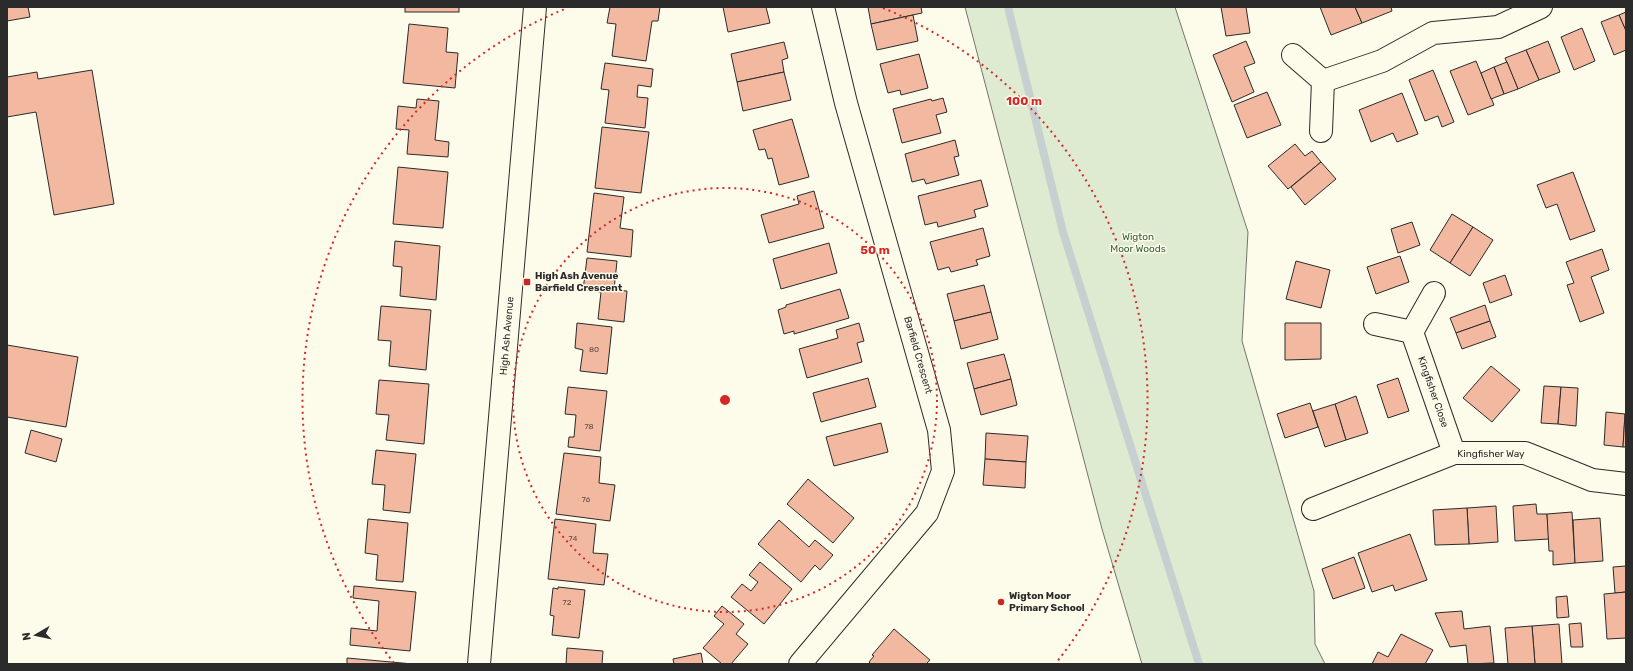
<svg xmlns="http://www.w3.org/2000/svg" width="1633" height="671" font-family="Rubik,sans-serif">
<rect width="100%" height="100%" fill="#fdfbea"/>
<path fill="#deebd1" stroke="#74746e" d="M965,7H1175L1248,232L1242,341L1314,591L1315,644L1325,664H1142L1102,529Z"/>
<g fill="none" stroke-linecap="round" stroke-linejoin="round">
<path stroke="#c7d0d0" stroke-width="8" d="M1008,7L1063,232L1199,664"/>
</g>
<g fill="#f2b8a0" stroke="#2b2b2b">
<path d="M7,7H28L30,17L7,21Z"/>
<rect x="405" y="7" width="54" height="5"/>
<path d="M610,7H660L658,21H652L646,61L612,56L616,24L607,23Z"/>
<path d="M723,7H766L770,23L728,32Z"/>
<path d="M868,7H921L922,13L871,24Z"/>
<path d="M1221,7H1246L1250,33L1226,36Z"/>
<path d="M1320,7H1355L1362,23L1331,35Z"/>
<path d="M1355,7H1391L1392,11L1362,23Z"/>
<path d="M1626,12V31L1619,15Z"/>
<path d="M913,15L918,41L877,50L871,24Z"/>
<path d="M1619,15L1626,31V50L1614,55L1601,22Z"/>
<path d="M409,24L448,28L446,52L458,53L455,88L403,83Z"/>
<path d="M1582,28L1595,61L1574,70L1561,37Z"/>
<path d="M1246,41L1255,63L1244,67L1254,92L1232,102L1213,55Z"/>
<path d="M1548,41L1560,72L1539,80L1526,50Z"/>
<path d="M784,42L788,58L782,60L784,72L737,82L731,54Z"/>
<path d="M1526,50L1539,80L1518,89L1505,58Z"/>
<path d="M919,54L928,88L901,95L900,90L888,93L880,64Z"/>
<path d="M1476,61L1494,105L1468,115L1450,71Z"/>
<path d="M1507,62L1518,89L1504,94L1494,67Z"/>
<path d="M605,63L653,69L651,87L638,85L637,97L648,98L645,128L605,123L609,90L601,89Z"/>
<path d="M1494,67L1504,94L1491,99L1481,73Z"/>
<path d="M92,70L114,204L54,215L36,112L7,117V77L37,72L38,79Z"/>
<path d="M1433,70L1454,122L1442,127L1438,116L1425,121L1409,80Z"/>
<path d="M784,72L791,100L743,111L737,82Z"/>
<path d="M1267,92L1281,125L1247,138L1234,105Z"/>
<path d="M1402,93L1418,134L1397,142L1393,133L1371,142L1359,110Z"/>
<path d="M943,98L947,112L936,115L941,133L902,143L893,109L931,99L932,101Z"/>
<path d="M417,99L439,101L435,140L449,142L448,157L407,154L409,130L396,129L398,106L416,108Z"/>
<path d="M792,119L809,177L779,185L772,158L768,159L765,149L759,150L753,130Z"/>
<path d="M602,127L649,132L641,193L595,188Z"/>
<path d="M955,140L959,156L954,157L959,175L926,184L924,179L912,182L905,154Z"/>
<path d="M1295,144L1305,156L1312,151L1321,162L1288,189L1268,166Z"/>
<path d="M1321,162L1336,179L1305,205L1291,187Z"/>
<path d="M398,167L448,172L443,228L393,224Z"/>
<path d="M1573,172L1595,231L1570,240L1557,204L1546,208L1537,185Z"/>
<path d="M981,180L988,206L974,210L976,217L938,227L937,222L925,225L918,196Z"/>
<path d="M814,191L824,228L769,243L761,215L799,204L797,196Z"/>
<path d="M594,193L624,197L620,228L633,230L631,257L587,252Z"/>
<path d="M1452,214L1473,227L1450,263L1430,250Z"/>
<path d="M1412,222L1420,245L1398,253L1391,229Z"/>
<path d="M1473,227L1493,240L1470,276L1450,263Z"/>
<path d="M983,228L990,256L976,260L978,265L951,272L949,267L938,270L930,242Z"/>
<path d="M395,241L440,246L436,300L400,296L402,267L393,266Z"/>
<path d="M829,243L837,273L781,289L773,259Z"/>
<path d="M1602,249L1609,270L1591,277L1604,313L1580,322L1567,285L1574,283L1566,262Z"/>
<path d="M1400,256L1409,282L1376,294L1367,267Z"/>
<path d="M587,258L617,261L614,290L627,291L624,322L598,319L601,292L583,290Z"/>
<path d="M1296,261L1330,270L1321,308L1286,299Z"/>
<path d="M1505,275L1512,295L1490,303L1483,283Z"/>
<path d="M984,285L991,312L954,321L947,294Z"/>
<path d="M840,289L849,318L794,334V331L784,334L778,310L786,307V305Z"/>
<path d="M1485,305L1490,321L1456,333L1450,318Z"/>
<path d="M381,306L431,310L426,370L389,366L391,341L378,340Z"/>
<path d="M991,312L998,339L961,349L954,321Z"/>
<path d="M1490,321L1496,337L1462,349L1456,333Z"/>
<path d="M577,323L612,327L607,374L580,371L583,350L575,348Z"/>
<path d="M859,323L864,341L857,343L862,362L807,378L799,349L838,338L836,330Z"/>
<path d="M1285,323H1321V359L1285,360Z"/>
<path d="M7,345L78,357L66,427L7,417Z"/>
<path d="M1004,354L1011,379L974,389L967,363Z"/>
<path d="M1491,366L1520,390L1492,422L1463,398Z"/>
<path d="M868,378L876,407L821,422L813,393Z"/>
<path d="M1398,378L1409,411L1388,418L1377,385Z"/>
<path d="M1011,379L1017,405L981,415L974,389Z"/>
<path d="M379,380L429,384L424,444L386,440L389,415L376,414Z"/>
<path d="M1544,386L1561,387L1558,424L1541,423Z"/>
<path d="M568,387L607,391L600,451L568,447L569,437H574L576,415L565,414Z"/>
<path d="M1561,387L1578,388L1576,426L1558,424Z"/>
<path d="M1356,396L1368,433L1346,440L1335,404Z"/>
<path d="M1310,403L1318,427L1285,438L1277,414Z"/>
<path d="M1335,404L1346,440L1325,447L1313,411Z"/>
<path d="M1606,412L1625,414L1623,447L1604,445Z"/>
<path d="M1625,414H1626V447H1623Z"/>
<path d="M881,423L888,452L834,466L826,437Z"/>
<path d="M31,430L62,439L56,462L25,453Z"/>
<path d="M986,433L1028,436L1026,462L985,459Z"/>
<path d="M376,450L416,454L410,513L383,510L385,485L372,484Z"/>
<path d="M564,453L601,457L599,483L615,485L610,521L556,514Z"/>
<path d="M985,459L1026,462L1025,488L983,485Z"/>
<path d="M808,479L854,518L833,543L787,504Z"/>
<path d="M1536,504L1537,514H1547L1549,539L1515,541L1513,506Z"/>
<path d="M1496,506L1498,542L1469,544L1467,508Z"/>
<path d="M1467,508L1469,544L1435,545L1433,510Z"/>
<path d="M1572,512L1575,563L1553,565V551H1549L1547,514Z"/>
<path d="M1600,518L1603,561L1575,563L1573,520Z"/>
<path d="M368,519L408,523L403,582L376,580L378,555L365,553Z"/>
<path d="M555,519L596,524L593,553L608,554L604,585L548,579Z"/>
<path d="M779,520L809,547L815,540L833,555L820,570L815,565L801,582L758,544Z"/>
<path d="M1410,534L1427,580L1395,591L1393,585L1372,592L1358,553Z"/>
<path d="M1354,557L1365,588L1333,599L1322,569Z"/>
<path d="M760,562L792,589L764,624L731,597L742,584L751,591L758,582L749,575Z"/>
<path d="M1626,566V592L1615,593L1613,567Z"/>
<path d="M354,586L416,592L410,651L350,645L351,628L377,631L379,601L353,598Z"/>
<path d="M558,587L585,590L579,638L552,635L554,616L550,615L553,588L558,589Z"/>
<path d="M1626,592V638L1607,639L1604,594Z"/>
<path d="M1567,596L1569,617L1557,618L1556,597Z"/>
<path d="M722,606L744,624L736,634L748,644L731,664H722L703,648L724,624L714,616Z"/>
<path d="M1462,611L1464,629L1490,626L1494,663L1468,664L1466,645L1450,647L1435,613Z"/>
<path d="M1581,623L1583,647H1571L1569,624Z"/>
<path d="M1559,624L1562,664H1535L1532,626Z"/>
<path d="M1532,626L1535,664H1508L1505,628Z"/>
<path d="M894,629L930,660L926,664H871L869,662L874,656L872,655Z"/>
<path d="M1401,634L1433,650L1425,664H1372L1378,652L1388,657Z"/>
<path d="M567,648L603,651L602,664H566Z"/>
<path d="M701,653L703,664H674L673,659Z"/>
<path d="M347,658L413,664H347Z"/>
</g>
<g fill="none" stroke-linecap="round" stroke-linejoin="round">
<g stroke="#2b2b2b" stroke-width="24">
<g id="minor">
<path d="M1293,55L1323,81L1321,131"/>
<path d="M1323,81L1382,61L1433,33L1498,27L1541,7"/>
<path d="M1375,324L1412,332L1454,453"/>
<path d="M1412,332L1434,293"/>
<path d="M1313,509L1454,453H1525L1592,480L1626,484"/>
<path d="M479,664L535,7"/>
<path d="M800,664L927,513L943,471L939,430L846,103L823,7"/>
</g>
</g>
<use href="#minor" stroke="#fdfbea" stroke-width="22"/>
</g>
<g fill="none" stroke="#d62828" stroke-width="2" stroke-dasharray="2 4">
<circle cx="725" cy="400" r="212"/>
<path d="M394 663A423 423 0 0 1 567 8M883 8A423 423 0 0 1 1056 663"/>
</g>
<g fill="#c62828" stroke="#fdfbea" stroke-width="1.5">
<rect x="523" y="278" width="8" height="8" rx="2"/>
<circle cx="1001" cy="602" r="4"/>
</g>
<g text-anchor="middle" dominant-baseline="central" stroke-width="3" stroke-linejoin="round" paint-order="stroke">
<g font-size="8" fill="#5d4e48">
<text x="594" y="349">80</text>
<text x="589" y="426">78</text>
<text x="586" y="499">76</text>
<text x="573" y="538">74</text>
<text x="567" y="602">72</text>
</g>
<g font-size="10" fill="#34623c" stroke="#fdfbea">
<text x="1138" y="237">Wigton<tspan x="1138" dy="12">Moor Woods</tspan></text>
</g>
<g font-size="10" font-weight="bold" fill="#2b2b2b" stroke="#fdfbea" text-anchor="start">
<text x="535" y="276">High Ash Avenue<tspan x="535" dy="12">Barfield Crescent</tspan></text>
<text x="1009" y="596">Wigton Moor<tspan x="1009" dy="12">Primary School</tspan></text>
</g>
<g font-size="10" fill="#2b2b2b" stroke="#fdfbea">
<text transform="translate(507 336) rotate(-85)">High Ash Avenue</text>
<text transform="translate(918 355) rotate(74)">Barfield Crescent</text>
<text transform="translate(1433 392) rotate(71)">Kingfisher Close</text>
<text x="1491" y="454">Kingfisher Way</text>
</g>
</g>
<circle cx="725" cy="400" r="6" fill="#d62828" stroke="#fdfbea" stroke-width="2"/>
<g font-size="12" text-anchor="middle" font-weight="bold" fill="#d62828" stroke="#fdfbea" stroke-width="3" stroke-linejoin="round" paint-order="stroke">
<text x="1024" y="105">100 m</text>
<text x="875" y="254">50 m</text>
</g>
<rect width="1633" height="671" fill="none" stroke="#2b2b2b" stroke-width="16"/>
<g transform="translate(36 635) rotate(261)" stroke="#fdfbea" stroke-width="3" paint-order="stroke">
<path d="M0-3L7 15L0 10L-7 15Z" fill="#2b2b2b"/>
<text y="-6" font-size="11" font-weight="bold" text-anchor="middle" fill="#2b2b2b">N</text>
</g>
</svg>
